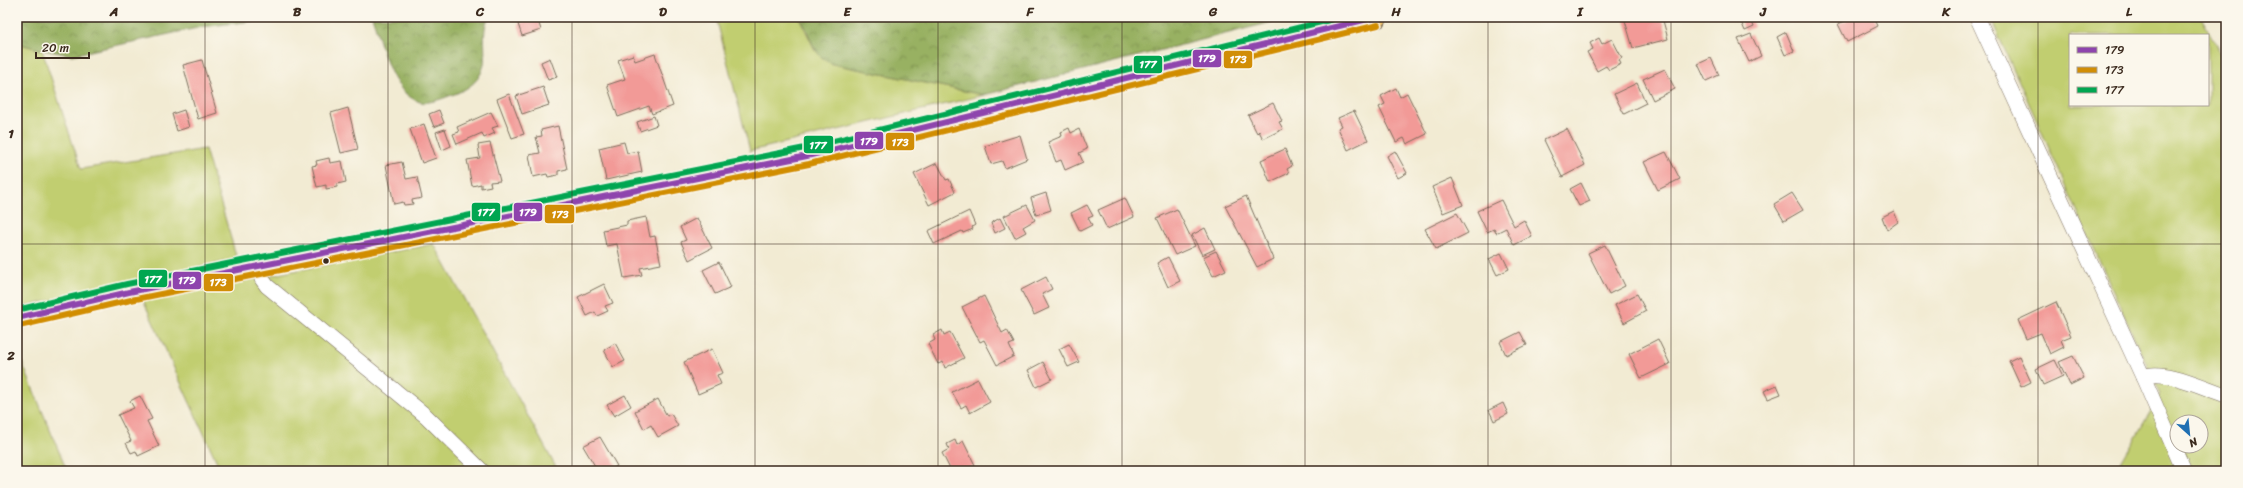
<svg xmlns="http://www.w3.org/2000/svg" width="2243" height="488" font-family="Sriracha,sans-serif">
<defs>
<pattern id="forest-crowns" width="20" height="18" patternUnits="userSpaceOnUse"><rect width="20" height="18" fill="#98b162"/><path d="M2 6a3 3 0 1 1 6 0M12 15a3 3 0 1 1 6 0" fill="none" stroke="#7d9050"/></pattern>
</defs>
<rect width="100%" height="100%" fill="#fbf7ec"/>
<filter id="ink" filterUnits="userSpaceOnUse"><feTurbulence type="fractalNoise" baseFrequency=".025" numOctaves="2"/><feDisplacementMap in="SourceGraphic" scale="8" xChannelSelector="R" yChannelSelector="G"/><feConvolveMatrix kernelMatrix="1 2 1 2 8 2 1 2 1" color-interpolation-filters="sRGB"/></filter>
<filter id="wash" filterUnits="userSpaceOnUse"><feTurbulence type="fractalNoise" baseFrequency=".012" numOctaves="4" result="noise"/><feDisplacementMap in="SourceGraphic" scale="16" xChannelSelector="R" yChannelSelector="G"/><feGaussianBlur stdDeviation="0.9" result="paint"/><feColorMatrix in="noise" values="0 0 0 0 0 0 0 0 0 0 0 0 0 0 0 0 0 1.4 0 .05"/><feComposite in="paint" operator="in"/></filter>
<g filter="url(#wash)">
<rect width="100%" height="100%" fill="#f2ebd3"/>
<g fill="#c1ce70" stroke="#7e7c47" fill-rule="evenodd">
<path d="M716,17H799L815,50L833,64L984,95L750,151Z"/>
<path d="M1990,17H2201L2226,63V471H2116L2160,395ZM2070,35H2208V105H2070ZM2177,422H2201V446H2177Z"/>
<path d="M17,43L42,50L81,169L205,149L237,259L17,308Z"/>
<path d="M434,244L558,471H221L143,300Z"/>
<path d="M21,360L67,471H17V361Z"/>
</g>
<g fill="url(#forest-crowns)" stroke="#6a6e40">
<path d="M17,17H288L202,27L72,55L42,50L17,43Z"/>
<path d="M372,17H489C480,31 488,54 483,68C478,84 464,91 449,96C442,99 427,104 420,102C389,92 382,44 372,17Z"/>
<path d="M799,17H1292L984,95L833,64C809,54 813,35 799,17Z"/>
</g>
<g id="blocks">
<g fill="#f29a97">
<path d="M537,17L541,30L522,36L518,24Z"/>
<path d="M1624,17H1662L1668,39L1633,48Z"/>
<path d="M1739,17H1765L1752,22L1754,27L1745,31Z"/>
<path d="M1846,17H1874L1878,26L1847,42L1838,24L1847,20Z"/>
<path d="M1786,32L1794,51L1785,55L1777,37Z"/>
<path d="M1751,34L1761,56L1749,62L1738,39Z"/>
<path d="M1599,38L1602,44L1612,39L1622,58L1619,60L1621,64L1609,70L1606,66L1597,71L1587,52L1593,49L1590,43Z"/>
<path d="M655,54L673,106L652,114L649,106L618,117L607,85L625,79L618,60L633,55L635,61Z"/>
<path d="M550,58L557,77L548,80L541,62Z"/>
<path d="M1711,58L1719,75L1706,81L1698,64Z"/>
<path d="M202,60L217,113L198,119L183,65Z"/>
<path d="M1665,69L1675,89L1653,100L1643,79Z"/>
<path d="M1637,83L1646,103L1624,114L1614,94Z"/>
<path d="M543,87L549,105L522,114L516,96Z"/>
<path d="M1396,88L1400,97L1407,93L1427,134L1407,144L1404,138L1396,142L1379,107L1385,104L1381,96Z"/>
<path d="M509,94L524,134L512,138L497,99Z"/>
<path d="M1273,103L1282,121L1279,122L1283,129L1263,139L1259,131L1257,133L1248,115Z"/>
<path d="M348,108L358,149L341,153L331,113Z"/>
<path d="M184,110L189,127L177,131L172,114Z"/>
<path d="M439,110L444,123L434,127L429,114Z"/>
<path d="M1354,111L1368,140L1348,150L1338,128L1342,126L1338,118Z"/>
<path d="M491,112L498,126L492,128L495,133L484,138L482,133L457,144L453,134L459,132L457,127Z"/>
<path d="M654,116L657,125L640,131L637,122Z"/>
<path d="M424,124L436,158L422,163L410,129Z"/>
<path d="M558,126L567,169L558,171V175L548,177L547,174L533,177L529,155L540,153L536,137L542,136L541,130Z"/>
<path d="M1069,128L1071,133L1079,129L1087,149L1079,153L1083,162L1065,170L1061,160L1056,162L1048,142L1062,136L1061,132Z"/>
<path d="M445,129L451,146L442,150L436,132Z"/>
<path d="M1567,129L1585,165L1562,177L1544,140Z"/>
<path d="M1020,135L1027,159L1005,168L1002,161L991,164L985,146Z"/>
<path d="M624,142L627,153L638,151L642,172L606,180L599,148Z"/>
<path d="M490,143L500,181L490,182L491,186L481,188V184L472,186L467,160L480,158L478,145Z"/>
<path d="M1285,149L1292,166L1287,169L1289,173L1270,182L1261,160Z"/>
<path d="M1395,151L1407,173L1398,178L1387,156Z"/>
<path d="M1666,152L1680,179L1658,190L1644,162Z"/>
<path d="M329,158L330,163L342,161L346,182L337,184V187L326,189V185L317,187L312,166L317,165L316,161Z"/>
<path d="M402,162L406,179L417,177L422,198L412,200L413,204L404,205L403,202L394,204L386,165Z"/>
<path d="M937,163L946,180L949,179L955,192L929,205L914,174Z"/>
<path d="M1452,178L1463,205L1443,213L1432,187Z"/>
<path d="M1581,183L1590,201L1579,206L1570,189Z"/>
<path d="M1046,193L1051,210L1036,215L1031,198Z"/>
<path d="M1792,193L1803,210L1784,221L1774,204Z"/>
<path d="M1246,196L1273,259L1257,267L1225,206Z"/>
<path d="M1125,198L1134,217L1107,229L1098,210Z"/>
<path d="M1501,200L1514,226L1524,220L1532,236L1514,245L1506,228L1496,233L1494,229L1487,232L1477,211Z"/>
<path d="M1027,205L1035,220L1023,227L1026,232L1015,238L1004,216Z"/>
<path d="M1087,205L1093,216L1088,218L1092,225L1080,231L1071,213Z"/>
<path d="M1177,209L1195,246L1175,255L1157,218Z"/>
<path d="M969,211L975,225L972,227L973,229L963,233L962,231L934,244L928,231Z"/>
<path d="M1894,211L1898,222L1887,230L1882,217Z"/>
<path d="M1457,213L1468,233L1436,249L1425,229Z"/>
<path d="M646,217L650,237L655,236L661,264L640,268L642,275L624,278L617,244L606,246L603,230L627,225V221Z"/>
<path d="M697,218L712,248L689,260L681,242L686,240L680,227Z"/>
<path d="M1000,218L1005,228L995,233L991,223Z"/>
<path d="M1205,228L1215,249L1202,255L1192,235Z"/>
<path d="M1605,245L1625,286L1609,294L1588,253Z"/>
<path d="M1216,251L1226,270L1213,276L1203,257Z"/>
<path d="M1501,253L1509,269L1497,275L1489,259Z"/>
<path d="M1168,257L1180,281L1168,287L1157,263Z"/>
<path d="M719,262L731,287L715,294L703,270Z"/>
<path d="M1046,277L1052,289L1042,294L1049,308L1034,315L1021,290Z"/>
<path d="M604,284L613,303L605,306L608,311L597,316L595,312L587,316L578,297Z"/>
<path d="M1637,294L1646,311L1624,323L1615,305Z"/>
<path d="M984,296L1002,333L1007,330L1014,343L1009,345L1014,356L997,365L984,340L980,342L962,307Z"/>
<path d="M2056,302L2071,336L2061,340L2064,347L2050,354L2041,333L2026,339L2018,320Z"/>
<path d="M942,330L944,335L950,332L964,358L945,368L943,362L938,364L928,344L935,340L933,335Z"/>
<path d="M1520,332L1527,345L1506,355L1500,342Z"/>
<path d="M1658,339L1670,364L1641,378L1629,354Z"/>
<path d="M615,343L625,361L613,367L604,350Z"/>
<path d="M1069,344L1079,362L1068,367L1059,349Z"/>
<path d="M712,349L723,373L717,375L721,384L698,394L684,362Z"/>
<path d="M2019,356L2031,382L2021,387L2009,361Z"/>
<path d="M2073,356L2084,378L2070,385L2059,362Z"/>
<path d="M2055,360L2063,376L2043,385L2036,369Z"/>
<path d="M1043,362L1052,379L1036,387L1028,370Z"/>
<path d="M978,379L990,402L970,413L966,405L961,408L952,392Z"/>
<path d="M1777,385L1781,394L1768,399L1764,391Z"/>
<path d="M625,395L631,406L614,416L607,405Z"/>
<path d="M140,396L152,419L147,421L159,446L138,456L136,451L131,453L126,443L131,441L118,415L134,408L130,401Z"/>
<path d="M658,399L667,416L671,414L678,426L658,437L651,425L644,429L635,411Z"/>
<path d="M1503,403L1508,414L1494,421L1489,410Z"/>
<path d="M600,437L617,466L609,471H598L583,446Z"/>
<path d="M955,440L957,445L963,441L975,465L963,471H951L942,453L949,449L947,444Z"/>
</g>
</g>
</g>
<g filter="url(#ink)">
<use href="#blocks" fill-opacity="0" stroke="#7b6e5d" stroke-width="1"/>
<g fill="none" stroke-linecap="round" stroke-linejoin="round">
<g stroke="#7b6e5d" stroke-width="16">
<g id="street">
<path d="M1977,17L2143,377L2184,471"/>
<path d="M259,266L262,279L267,286L426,416L482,471"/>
<path d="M2143,377C2164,368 2204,388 2226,395"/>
</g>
</g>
<g stroke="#7b6e5d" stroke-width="24">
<path id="primary" d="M17,318L129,292L807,156L1376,17"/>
</g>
<use href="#street" stroke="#fff" stroke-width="15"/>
<use href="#primary" stroke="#f1c369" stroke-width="22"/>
<g stroke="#fbf7ec" stroke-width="9">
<path id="bus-1" d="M17,318L129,292L807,156L1376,17"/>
</g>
<g stroke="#fbf7ec" stroke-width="9">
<path id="bus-2" d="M19,326L131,300L809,164L1378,25"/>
</g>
<g stroke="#fbf7ec" stroke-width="9">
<path id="bus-3" d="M17,310L127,284L805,148L1342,17"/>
</g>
<use href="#bus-1" stroke="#8e44ad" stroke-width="6"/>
<use href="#bus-2" stroke="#d18d06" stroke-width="6"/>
<use href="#bus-3" stroke="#00a651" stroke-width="6"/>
</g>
</g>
<path fill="none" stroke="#3b2a1e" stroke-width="1" stroke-opacity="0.55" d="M205,17V471M388,17V471M572,17V471M755,17V471M938,17V471M1122,17V471M1305,17V471M1488,17V471M1671,17V471M1854,17V471M2038,17V471M17,244H2226"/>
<circle fill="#3b2a1e" stroke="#fbf7ec" stroke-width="1.5" cx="326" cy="261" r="3.5"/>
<g stroke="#fbf7ec" stroke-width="1.5">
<rect x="1192" y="49" width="30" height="19" rx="4" fill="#8e44ad"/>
<rect x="1223" y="50" width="30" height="19" rx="4" fill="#d18d06"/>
<rect x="1133" y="55" width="30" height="19" rx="4" fill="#00a651"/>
<rect x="854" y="131" width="30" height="19" rx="4" fill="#8e44ad"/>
<rect x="885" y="132" width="30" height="19" rx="4" fill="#d18d06"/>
<rect x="803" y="135" width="31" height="19" rx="4" fill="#00a651"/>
<rect x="513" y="202" width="30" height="20" rx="4" fill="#8e44ad"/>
<rect x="471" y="202" width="30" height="20" rx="4" fill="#00a651"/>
<rect x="544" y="204" width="31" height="20" rx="4" fill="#d18d06"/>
<rect x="138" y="269" width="30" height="19" rx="4" fill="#00a651"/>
<rect x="172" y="271" width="30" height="19" rx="4" fill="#8e44ad"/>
<rect x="203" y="273" width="31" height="19" rx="4" fill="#d18d06"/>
</g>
<g font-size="11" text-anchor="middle" font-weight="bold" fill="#fff">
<text x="1207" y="62">179</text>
<text x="1238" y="63">173</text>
<text x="1148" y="68">177</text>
<text x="869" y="145">179</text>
<text x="900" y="146">173</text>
<text x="818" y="149">177</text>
<text x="528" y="216">179</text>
<text x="486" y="216">177</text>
<text x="560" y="218">173</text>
<text x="153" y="283">177</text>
<text x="187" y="284">179</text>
<text x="218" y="286">173</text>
</g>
<rect width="2243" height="488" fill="none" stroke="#fbf7ec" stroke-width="44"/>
<rect x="2069" y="34" width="140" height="72" fill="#fbf7ec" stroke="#aea59a"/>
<rect x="2077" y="47" width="20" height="6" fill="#8e44ad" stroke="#aea59a"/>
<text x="2105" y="54" font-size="12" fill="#3b2a1e">179</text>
<rect x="2077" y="67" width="20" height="6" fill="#d18d06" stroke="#aea59a"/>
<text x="2105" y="74" font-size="12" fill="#3b2a1e">173</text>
<rect x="2077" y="87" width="20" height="6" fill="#00a651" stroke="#aea59a"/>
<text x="2105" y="94" font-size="12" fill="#3b2a1e">177</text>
<g transform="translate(2189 434) rotate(153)"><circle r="19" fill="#fbf7ec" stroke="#aea59a"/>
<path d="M0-3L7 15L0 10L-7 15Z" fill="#1f6fb2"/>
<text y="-6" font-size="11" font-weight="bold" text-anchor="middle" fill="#3b2a1e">N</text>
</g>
<path d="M36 52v6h53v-6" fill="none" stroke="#3b2a1e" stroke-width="2"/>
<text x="42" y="52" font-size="12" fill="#3b2a1e" stroke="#fbf7ec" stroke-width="3" paint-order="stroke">20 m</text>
<rect x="22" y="22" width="2199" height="444" fill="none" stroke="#3b2a1e" stroke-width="1.5"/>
<g font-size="13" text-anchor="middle" font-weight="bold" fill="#3b2a1e">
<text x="114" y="16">A</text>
<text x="297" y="16">B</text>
<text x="480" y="16">C</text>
<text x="663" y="16">D</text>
<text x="847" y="16">E</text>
<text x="1030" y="16">F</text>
<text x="1213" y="16">G</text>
<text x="1396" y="16">H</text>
<text x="1580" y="16">I</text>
<text x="1763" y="16">J</text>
<text x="1946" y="16">K</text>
<text x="2129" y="16">L</text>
<text x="11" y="138">1</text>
<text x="11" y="360">2</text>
</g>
</svg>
